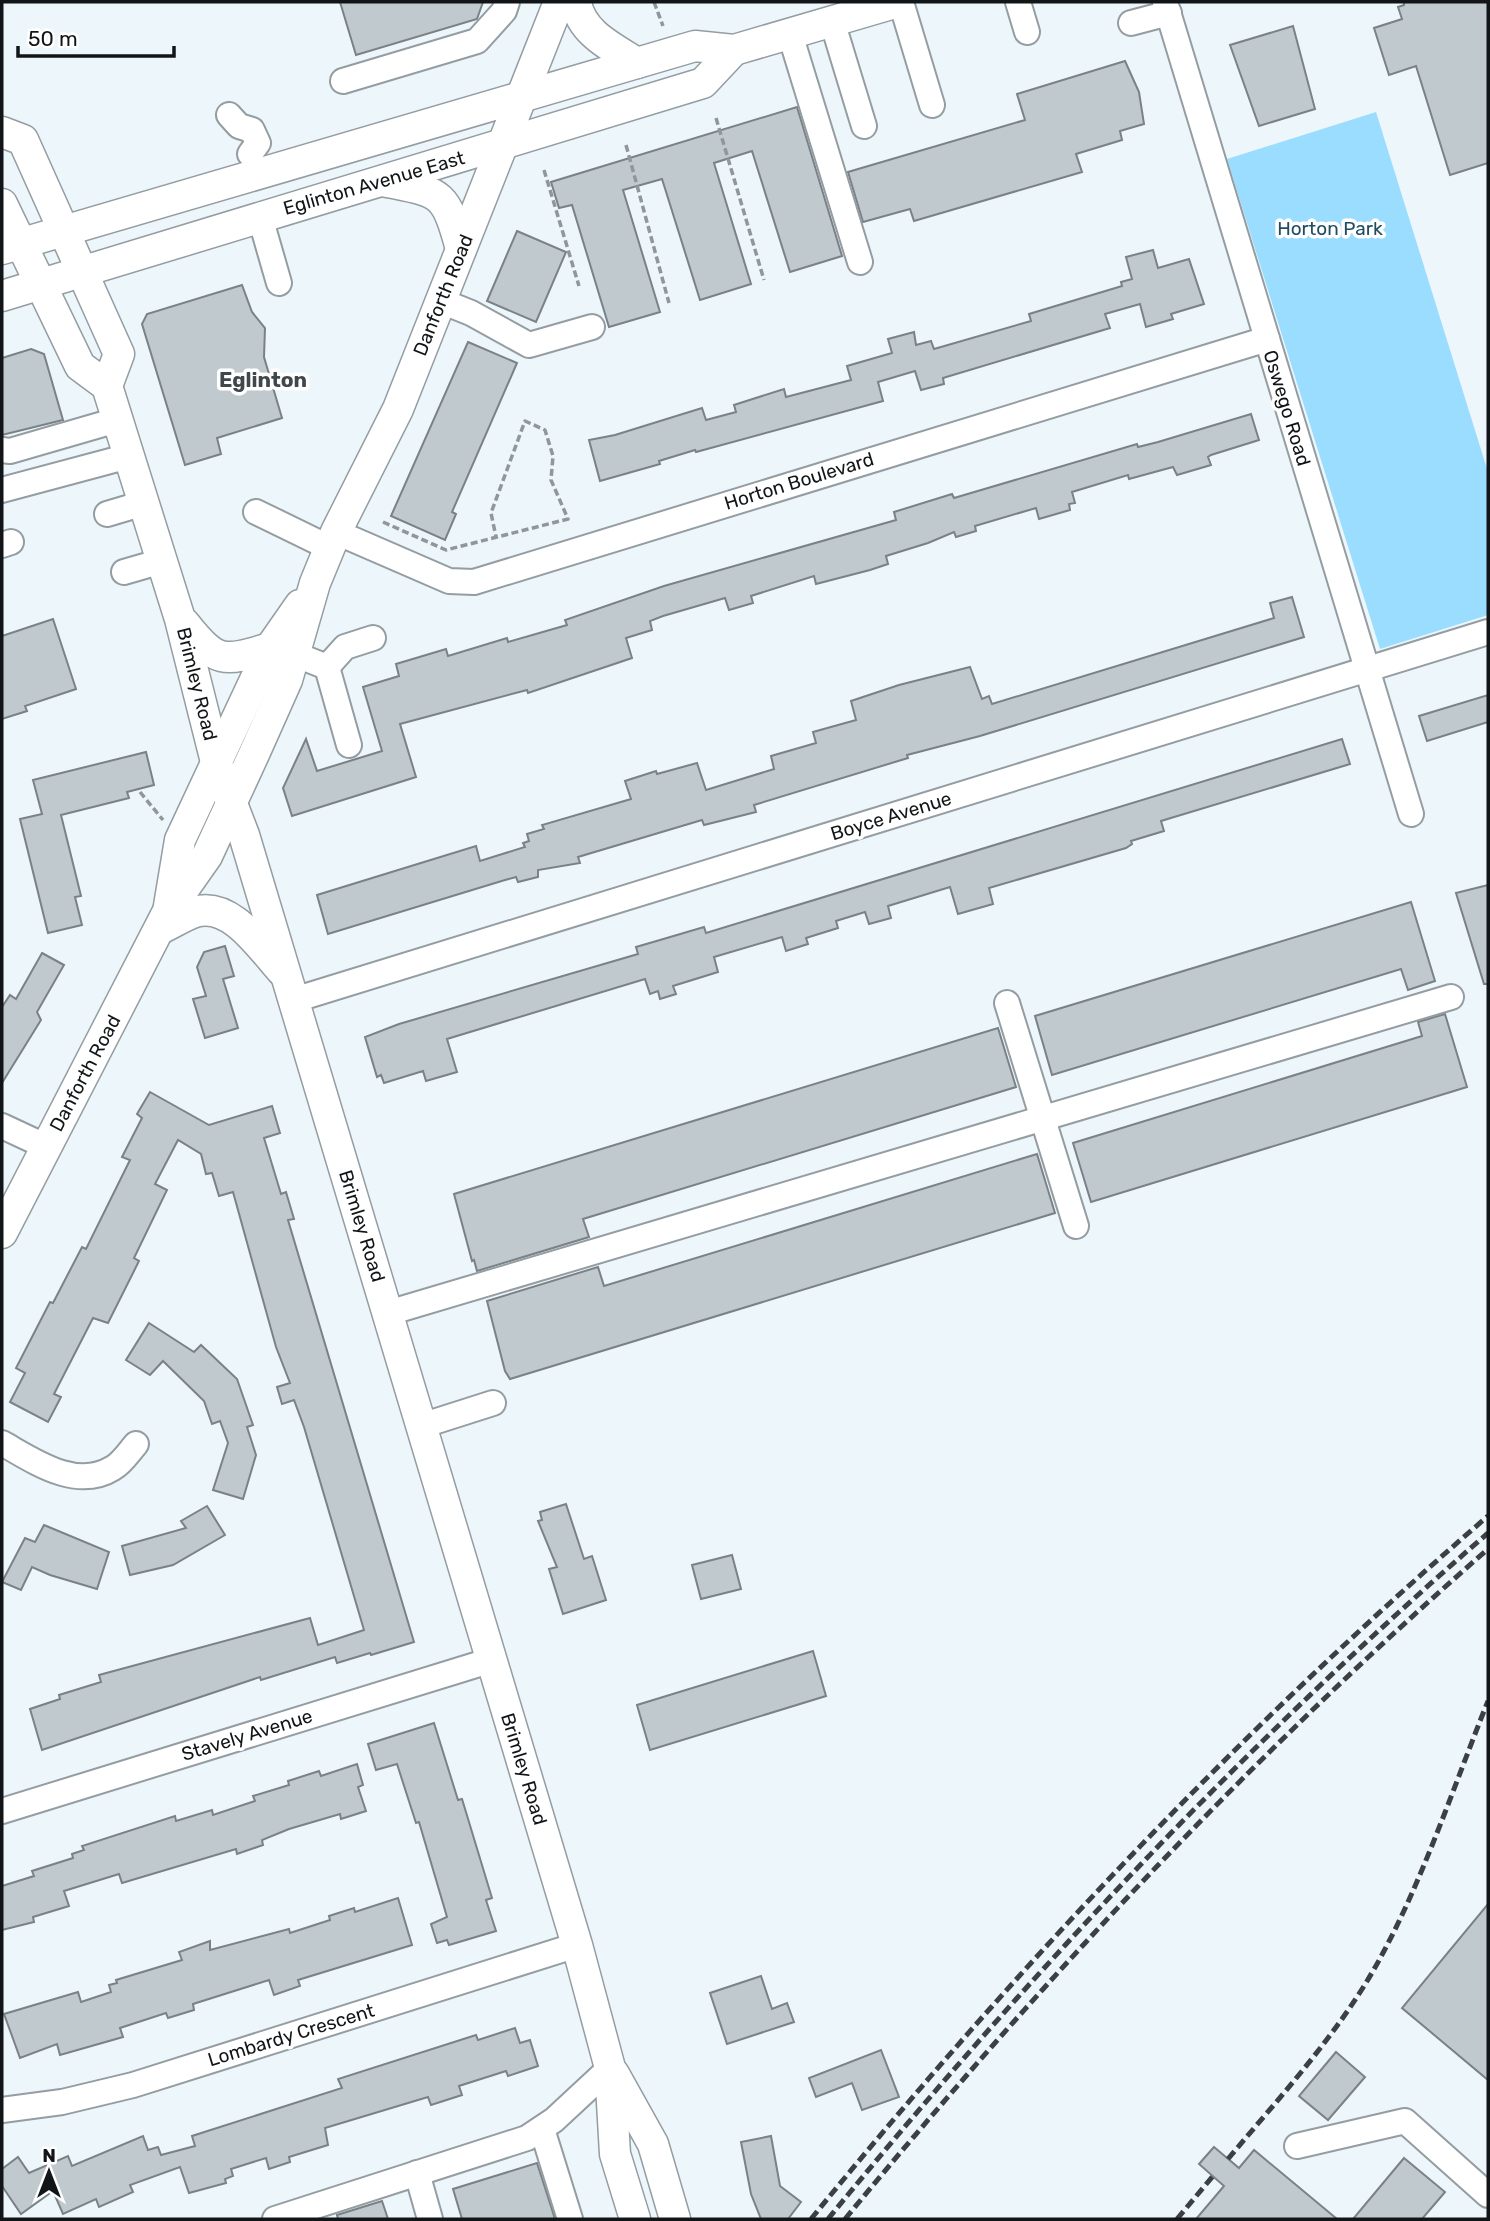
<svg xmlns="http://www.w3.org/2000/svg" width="1490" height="2221" font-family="Rubik,sans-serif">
<rect width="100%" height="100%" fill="#edf6fb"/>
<path fill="#9bddff" d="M1376,112L1488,472V615L1380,649L1227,159Z"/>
<g fill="#c0c9ce" stroke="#7a8287" stroke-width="2">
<path d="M340,2H483L477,19L356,55Z"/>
<path d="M1404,2H1488V163L1450,175L1416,66L1389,75L1374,28L1402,19L1398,7L1404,5Z"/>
<path d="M1293,26L1315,109L1259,126L1230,45Z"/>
<path d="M1125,61L1139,92L1144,124L1120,131L1122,140L1076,154L1082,172L914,221L910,209L863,222L848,172L1025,120L1017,94Z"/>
<path d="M797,107L842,256L790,272L752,151L714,163L751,284L700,300L662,179L623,190L660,312L609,327L572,205L559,208L551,182Z"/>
<path d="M517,231L566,252L536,322L487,301Z"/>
<path d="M1153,250L1158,268L1189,259L1204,304L1171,314L1173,319L1146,327L1140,304L1105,314L1110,328L943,378L944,384L921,390L915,371L878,382L883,401L696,452L695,450L659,461L660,464L600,481L589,440L615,435L702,408L706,420L736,412L734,405L784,389L786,397L851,380L847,366L892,353L888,339L914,332L916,345L931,341L934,349L1031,321L1029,314L1122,286L1121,282L1132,279L1126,257Z"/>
<path d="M242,285L252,312L265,328L264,357L282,418L217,438L221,454L185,465L142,324L147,314Z"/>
<path d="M468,342L517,363L452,512L456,514L445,540L391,516Z"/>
<path d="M31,349L44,354L63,420L2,435V358Z"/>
<path d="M1251,414L1259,440L1211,455L1208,457L1211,465L1177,475L1173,467L1129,479L1128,475L1072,492L1075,503L1069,504L1070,510L1039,519L1036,508L975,526L976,531L956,537L954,532L928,543L886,556L888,564L870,570L816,584L814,576L751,596L753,603L729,610L725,598L663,616L650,621L652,630L626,638L632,658L528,693L527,690L400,724L416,777L292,816L283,788L306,739L317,771L382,751L363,687L399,676L396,664L446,649L448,656L507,638L508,642L567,625L565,620L664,586L896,520L894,512L952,494L954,498L1137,444L1138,447L1158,442Z"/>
<path d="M1292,597L1304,637L980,736L907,755L908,758L754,805L756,812L704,825L702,820L578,857L580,863L538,870V877L518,882L516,877L505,880L328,934L317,895L476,846L480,861L525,847L523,843L529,841L527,834L544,829L542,825L631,799L625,781L656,771L657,774L697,763L706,790L774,769L771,756L816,743L813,732L856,720L851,701L899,685L970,667L982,699L989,696L992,704L1274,618L1270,603Z"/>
<path d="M53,619L76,689L25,706L27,711L2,719V636Z"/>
<path d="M1488,695V722L1427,741L1419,716Z"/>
<path d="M1342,739L1350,764L1161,821L1164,831L1131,841L1132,844L1126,848L989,888L993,904L958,914L950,887L888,906L891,918L869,924L865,912L836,921L838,928L806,938L808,944L786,951L782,937L714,957L718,972L673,986L676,994L660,999L658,991L650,994L645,979L447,1039L457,1072L426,1081L423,1071L384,1083L381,1075L377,1077L365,1037L399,1024L638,954L636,947L660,940L704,927L706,933Z"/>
<path d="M146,752L154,785L127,792L129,798L61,815L81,896L75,897L82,925L48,933L20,819L42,814L33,780Z"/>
<path d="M1488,885V984H1484L1456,893Z"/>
<path d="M1411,902L1435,981L1408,990L1401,969L1052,1075L1035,1016Z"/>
<path d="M225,946L234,976L223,979L238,1028L205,1038L193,999L206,996L197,967L204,952Z"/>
<path d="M42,953L64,965L37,1012L41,1020L2,1083V1007L10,995L16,999Z"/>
<path d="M1445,1014L1467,1087L1091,1202L1073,1143L1422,1036L1418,1022Z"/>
<path d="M998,1028L1016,1087L583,1219L589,1237L477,1271L474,1260L472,1261L454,1194Z"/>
<path d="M150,1092L209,1125L272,1106L280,1133L264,1138L281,1194L286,1192L294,1219L288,1220L414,1642L371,1655L370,1653L337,1663L335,1657L261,1680L260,1677L42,1750L30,1709L60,1699L59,1695L101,1682L99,1675L310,1618L318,1645L364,1630L304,1427L294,1400L282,1404L277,1387L290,1383L276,1347L233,1192L219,1196L212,1173L206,1174L201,1154L178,1140L155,1184L167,1190L134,1258L139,1261L108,1323L93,1318L54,1394L61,1397L48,1422L10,1402L25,1373L16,1368L50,1302L53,1303L82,1247L86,1249L130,1160L122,1157L142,1118L137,1114Z"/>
<path d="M1037,1154L1055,1213L510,1379L505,1371L487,1301L598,1267L604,1286Z"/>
<path d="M149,1323L194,1352L201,1345L237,1379L253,1425L247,1427L256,1455L243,1499L213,1490L228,1443L220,1421L212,1424L204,1401L163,1361L150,1375L126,1360Z"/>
<path d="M566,1504L584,1559L592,1556L606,1600L563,1614L549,1569L557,1567L538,1521L542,1520L540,1512Z"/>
<path d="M207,1506L225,1535L173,1565L130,1575L122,1546L186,1528L181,1521Z"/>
<path d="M44,1525L109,1552L97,1589L50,1575L32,1567L21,1590L2,1582L25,1538L35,1542Z"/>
<path d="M732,1555L741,1589L701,1599L692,1565Z"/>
<path d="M813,1651L826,1696L650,1750L637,1705Z"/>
<path d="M434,1723L458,1800L462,1799L492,1898L486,1900L496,1931L449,1945L447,1940L437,1943L431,1924L447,1917L419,1822L416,1823L397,1764L376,1770L368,1744Z"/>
<path d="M357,1764L363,1785L358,1787L366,1811L341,1819L340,1814L289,1829L262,1840L263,1845L237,1854L236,1849L122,1883L119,1874L64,1891L69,1906L33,1917L34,1922L2,1930V1886L34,1876L32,1871L73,1858L72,1854L84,1850L82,1846L175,1816L176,1821L212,1810L213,1815L255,1801L253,1796L289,1785L288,1781L319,1771L321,1776Z"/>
<path d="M398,1898L412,1945L298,1980L300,1986L274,1995L269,1980L193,2004L194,2010L168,2018L166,2013L120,2028L123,2037L60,2055L57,2044L20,2058L4,2014L78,1992L81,2002L111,1992L109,1985L117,1983L116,1980L182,1960L179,1952L210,1941V1950L289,1929L290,1933L330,1920L329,1916L354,1908L355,1912Z"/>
<path d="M1488,1904V2080L1402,2008Z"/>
<path d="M761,1976L772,2009L787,2003L794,2022L727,2044L710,1993Z"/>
<path d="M515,2028L520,2043L530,2040L538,2066L508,2076L506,2071L459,2086L462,2095L431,2105L428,2097L325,2128L328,2145L289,2157L290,2162L269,2169L266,2158L231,2169L233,2176L225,2179L226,2183L189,2193L180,2167L130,2185L133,2192L99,2207L96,2199L63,2214L53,2191L21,2214L2,2186V2169L18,2157L29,2173L68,2156L72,2166L143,2136L148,2150L158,2147L161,2155L195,2146L192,2136L342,2088L338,2079L476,2035L478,2040Z"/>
<path d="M881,2050L899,2097L862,2110L852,2083L816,2097L809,2078Z"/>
<path d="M1336,2052L1365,2077L1328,2120L1299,2096Z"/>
<path d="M771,2136L780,2186L801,2202L788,2219H761L751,2194L741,2142Z"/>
<path d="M1214,2147L1239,2168L1254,2150L1337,2219H1196L1224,2186L1199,2164Z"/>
<path d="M1404,2158L1445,2192L1422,2219H1353Z"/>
<path d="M537,2163L555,2219H462L453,2189Z"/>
<path d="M382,2201L388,2219H338L337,2215Z"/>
</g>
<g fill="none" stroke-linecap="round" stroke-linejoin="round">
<g stroke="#949da2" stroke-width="28">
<g id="minor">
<path d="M901,2L932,105"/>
<path d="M1018,2L1027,32"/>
<path d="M1165,2L1411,814"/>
<path d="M832,21L864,126"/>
<path d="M1131,23L1169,13"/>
<path d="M790,34L860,262"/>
<path d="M343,81L477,41L504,11L507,2"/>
<path d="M229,115L239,126L252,130L258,143L250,154"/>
<path d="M260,217L279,283"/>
<path d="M441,301L471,313L529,345L592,327"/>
<path d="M2,450L10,451L117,420"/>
<path d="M2,490L129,456"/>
<path d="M256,512L330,548"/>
<path d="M107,514L144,503"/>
<path d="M336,532L449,581L474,582L1267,339"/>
<path d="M2,545L11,542"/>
<path d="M124,572L162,561"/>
<path d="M294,654L327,667L349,745"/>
<path d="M327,667L345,647L373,638"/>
<path d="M294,1000L1488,632"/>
<path d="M1007,1003L1076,1226"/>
<path d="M2,1126L47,1147"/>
<path d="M388,1313L1451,997"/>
<path d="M421,1426L493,1403"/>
<path d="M2,1443C34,1461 76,1491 113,1468C122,1463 129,1452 136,1444"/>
<path d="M2,1811L492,1660"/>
<path d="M2,2110L62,2102L133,2085L577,1945"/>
<path d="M542,2129L570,2219"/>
<path d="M1297,2146L1405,2121L1488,2195"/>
<path d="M417,2173L430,2219"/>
<path d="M275,2219L527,2138L554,2120L610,2068"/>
</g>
</g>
<g stroke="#949da2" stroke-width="33">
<g id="major">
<path d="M576,2C581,33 612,47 637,63"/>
<path d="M2,132L23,140L119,354L107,386"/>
<path d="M383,181C441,193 445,190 461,249"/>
<path d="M2,204L80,366L107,386L180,619L216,762L244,835L577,1945L610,2068L615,2154L635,2219"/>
<path d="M2,249L695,46L734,50L898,2"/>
<path d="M2,296L703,83L734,50"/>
<path d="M185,624C217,664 223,662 270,648"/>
<path d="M169,906L180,840L270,648L300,605"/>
<path d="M160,929C171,924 183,916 195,912C231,901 261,948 282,971"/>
<path d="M2,1233L167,913L207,856L254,754L287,680L315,583L336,532L398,409L559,2"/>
<path d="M614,2074L653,2144L675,2219"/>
</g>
</g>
<g stroke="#90979a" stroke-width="3.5" stroke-dasharray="7 3.5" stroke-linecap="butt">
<path d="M654,2L663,26"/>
<path d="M716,118L764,280"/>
<path d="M626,145L669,303"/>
<path d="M544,170L579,286"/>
<path d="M383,522L446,550L568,519L551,480L553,456L545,430L525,421L491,513L496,537"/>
<path d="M140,792L163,820"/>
</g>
<use href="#minor" stroke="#fff" stroke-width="24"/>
<use href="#major" stroke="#fff" stroke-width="30"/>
<g stroke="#3c4043" stroke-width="5" stroke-dasharray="10 5" stroke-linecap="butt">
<path d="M1228,2159C1283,2093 1344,2028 1384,1951C1425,1874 1455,1783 1488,1701"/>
<path d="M811,2219C1017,1966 1241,1729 1488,1516"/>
<path d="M828,2219C1029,1973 1248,1741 1488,1533"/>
<path d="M845,2219C1042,1980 1254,1753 1488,1549"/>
<path d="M1177,2219L1213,2176"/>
</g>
</g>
<g text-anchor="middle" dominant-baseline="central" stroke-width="7" stroke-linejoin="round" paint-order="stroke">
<g font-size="19" fill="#121517" stroke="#fff">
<text transform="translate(374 183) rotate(-16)">Eglinton Avenue East</text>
<text transform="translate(443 295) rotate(-68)">Danforth Road</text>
<text transform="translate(1287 408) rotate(73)">Oswego Road</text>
<text transform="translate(799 481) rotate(-17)">Horton Boulevard</text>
<text transform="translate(197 684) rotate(76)">Brimley Road</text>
<text transform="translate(891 816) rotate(-17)">Boyce Avenue</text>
<text transform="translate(85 1073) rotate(-62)">Danforth Road</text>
<text transform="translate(362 1226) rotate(73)">Brimley Road</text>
<text transform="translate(247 1735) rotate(-17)">Stavely Avenue</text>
<text transform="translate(524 1769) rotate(73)">Brimley Road</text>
<text transform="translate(291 2035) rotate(-17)">Lombardy Crescent</text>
</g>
<g font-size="19" fill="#1f4d62" stroke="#fff">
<text x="1330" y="228">Horton Park</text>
</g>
<g font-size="21" font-weight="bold" fill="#40484c" stroke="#fff">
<text x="263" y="379">Eglinton</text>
</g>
</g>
<rect width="1490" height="2221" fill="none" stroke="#121517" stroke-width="7"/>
<g transform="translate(49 2172)" stroke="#ffffff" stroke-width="5" paint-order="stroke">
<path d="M0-5L12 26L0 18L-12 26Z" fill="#121517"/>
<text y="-10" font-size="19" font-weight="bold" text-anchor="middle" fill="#121517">N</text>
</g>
<path d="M18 46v10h156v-10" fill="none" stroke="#121517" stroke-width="3.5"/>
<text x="28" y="46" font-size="21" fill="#121517" stroke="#ffffff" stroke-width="5" paint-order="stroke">50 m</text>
</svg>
